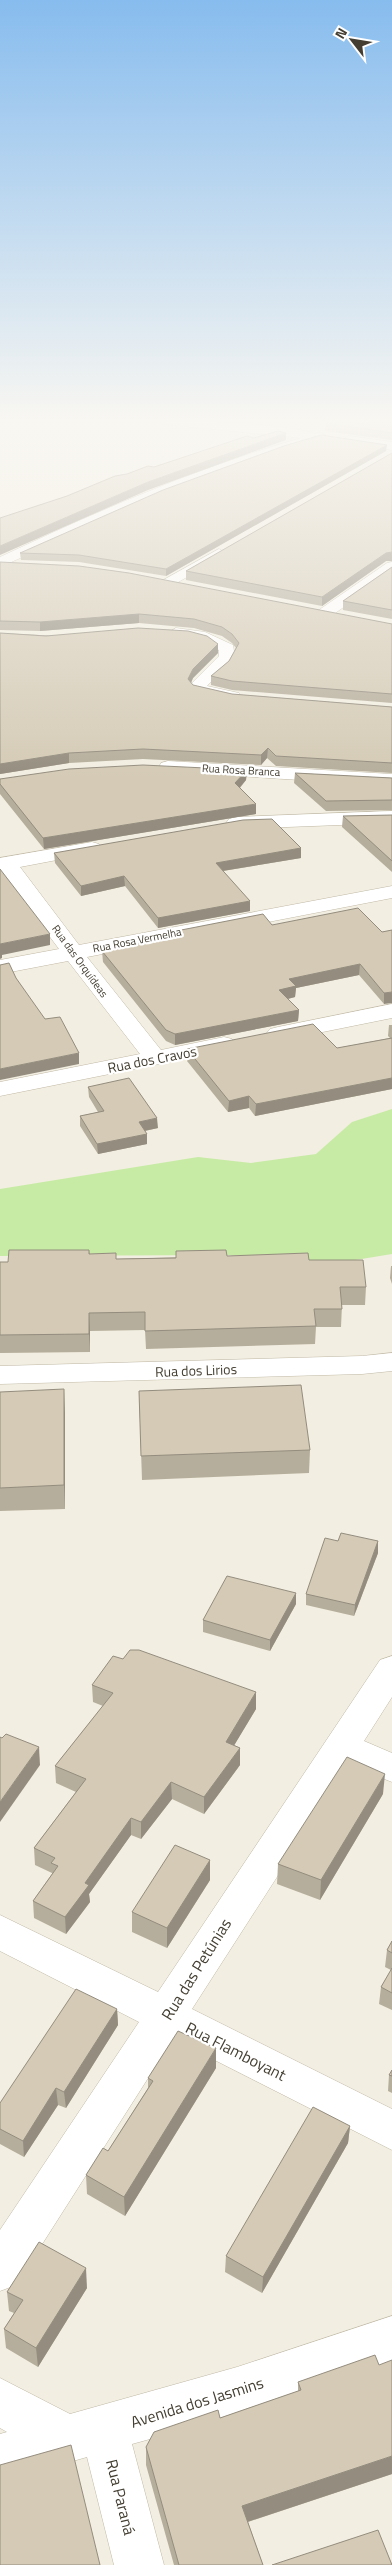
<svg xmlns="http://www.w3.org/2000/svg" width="392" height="2565" font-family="'Titillium Web',sans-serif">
<rect width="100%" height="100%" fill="#f2eee1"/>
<path fill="#c7eba5" d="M392,1109V1254L337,1263L229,1255L0,1256V1189L198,1157L251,1163L316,1154L352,1122Z"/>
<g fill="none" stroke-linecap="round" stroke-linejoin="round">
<g stroke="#c0b9a6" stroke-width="1">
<g id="minor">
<path d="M161,421C182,419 300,425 314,434L320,432L326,436L324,439L242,465L162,495L0,567V557C98,511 197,468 301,438L163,424Z"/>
<path d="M350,436L392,442V450L346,443L344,440L346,437Z"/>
<path d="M219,549L226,553L224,556L173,585L168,587L160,582Z"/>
<path d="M392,562V573L331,616H319L317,613L319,610L387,563Z"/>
<path d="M176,628L205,632L233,645L235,657L207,686L239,693L242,697L239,701L233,702L193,693L191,684L219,656V650L196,640L170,636L168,633Z"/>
<path d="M168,761L392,774V786L161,771L159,767L161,763Z"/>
<path d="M392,811V823L236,829L229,827L226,823L229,819L236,817Z"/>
<path d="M92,842L99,844L102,848L99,852L20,867L79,945L392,886V898L87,957L161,1050L224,1037L232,1039L236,1044L232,1049L224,1051L0,1096V1082L140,1054L68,961L0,974V960L59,949L0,870V858Z"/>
<path d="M392,1004V1018L278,1041L270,1039L266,1034L270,1029L278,1027Z"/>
<path d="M392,1353V1371L362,1374L0,1384V1366L362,1356Z"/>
<path d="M392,1656V1697L364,1741L392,1753V1782L349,1765L192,2009L392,2109V2150L173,2039L16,2285L0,2291V2230L139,2022L0,1951V1915L158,1992L380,1660Z"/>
<path d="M392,2316V2362L237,2415L132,2444L164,2565H114L87,2457L0,2482V2434L7,2432L0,2428V2378L70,2414L237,2367Z"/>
</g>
</g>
<use href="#minor" fill="#fff" fill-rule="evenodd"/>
</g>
<g fill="#b6ae9c">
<path d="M392,421V440L325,431L326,423L363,424Z"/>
<path d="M386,451L166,576L79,562L21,560L20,553Z"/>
<path d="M392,453V561H386L322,606L186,580V571Z"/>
<path d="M0,562L392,624V703L232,690L211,685V676L229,661L236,648L232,643L222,636L194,628L139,623L40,631L0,630Z"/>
<path d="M392,567V619L343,610V601Z"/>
<path d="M0,633L218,644V653L193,678L191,683L193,685L232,694L392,707V773L276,766L267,758L261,765L143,759L69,763L0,774Z"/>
<path d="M247,770L246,780L240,788L256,814L44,849L0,794V779Z"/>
<path d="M295,773L392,778V810L326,811L294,783Z"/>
<path d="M392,815V872L342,827L343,816Z"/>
<path d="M301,848V858L223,871L250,911L158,928L125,886L81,896L55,863L54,853Z"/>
<path d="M272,925L382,932L392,930L384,1004L359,975L296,988L295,997L288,999L299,1010L298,1021L175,1045L166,1041L103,962L102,951L171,936V932Z"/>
<path d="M389,1025H392V1089L255,1116L249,1108L228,1112L187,1061V1049L337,1048L390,1038L388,1036Z"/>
<path d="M88,1087L158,1128L145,1131L147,1144L98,1154L80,1126V1116L98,1112L89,1097Z"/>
<path d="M89,1250L90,1254L116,1259L227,1256L309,1260L366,1287L365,1305H342L341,1327H316L315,1344L146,1349L145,1330L90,1331V1352L0,1353V1262H8Z"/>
<path d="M391,1266H392V1284L390,1278Z"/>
<path d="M139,1391L310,1450L309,1473L142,1480Z"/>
<path d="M0,1392L65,1413V1509L0,1511Z"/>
<path d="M378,1541V1553L354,1616L306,1605V1594Z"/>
<path d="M296,1604L270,1651L203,1632V1620Z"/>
<path d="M92,1685L256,1709L234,1745L240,1748V1765L204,1814L172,1799L141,1839L131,1835L89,1894L90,1902L66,1934L34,1918L33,1901L52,1874V1873L35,1865L34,1848L76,1792L56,1783L55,1766L103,1706L93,1702Z"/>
<path d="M383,1794L320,1900L277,1884L278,1864Z"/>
<path d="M210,1860V1880L167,1948L132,1932V1912Z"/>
<path d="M392,1941V2010L379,2004L381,1987L391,1970L385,1967L387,1950Z"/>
<path d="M117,2009L118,2025L66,2108L58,2105L24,2157L0,2144V2103Z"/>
<path d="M216,2068L125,2216L87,2194L86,2175L108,2151L148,2088V2078Z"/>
<path d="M392,2070V2093L388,2091L389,2075Z"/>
<path d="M350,2126L348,2143L262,2293L225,2272L226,2256Z"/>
<path d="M87,2288L38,2367L6,2348L4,2329L14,2313L9,2311L7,2292Z"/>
<path d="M298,2382L392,2474L248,2522L263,2565H174L146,2465V2447L220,2418L298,2391Z"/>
</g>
<g fill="#948d7f">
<path d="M286,433V440L148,490L0,555V546L148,482Z"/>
<path d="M387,445L386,451L166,576V569Z"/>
<path d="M392,552V561H386L322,606V597L386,553Z"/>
<path d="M139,614V623L40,631V622Z"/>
<path d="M218,644V653L193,678L188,689V679L193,669Z"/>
<path d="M268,748L267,758L261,765V755Z"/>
<path d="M69,753V763L0,774V764Z"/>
<path d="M247,770L246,780L235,793V783Z"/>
<path d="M256,804V814L44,849L43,838Z"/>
<path d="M301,848V858L216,872V863Z"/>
<path d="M124,876L125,886L81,896V886Z"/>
<path d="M250,901V911L158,928V918Z"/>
<path d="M50,934V945L2,955V958L0,959V944Z"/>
<path d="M360,964L359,975L296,988L295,997L279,1001V990L289,979Z"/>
<path d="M392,992V1003L384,1004V993Z"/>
<path d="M299,1010L298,1021L175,1045V1034Z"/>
<path d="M79,1053V1064L0,1080V1069Z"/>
<path d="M392,1078V1089L255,1116L256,1104Z"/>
<path d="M249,1096V1108L228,1112L229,1101Z"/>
<path d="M157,1118L158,1128L139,1132V1122Z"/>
<path d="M147,1134V1144L98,1154L97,1144Z"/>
<path d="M89,1313L90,1331V1352L89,1334Z"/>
<path d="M64,1389L65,1413V1509L64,1485Z"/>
<path d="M378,1541V1553L354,1616L355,1605Z"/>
<path d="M296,1593V1604L270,1651V1640Z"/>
<path d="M256,1692V1709L226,1759V1742Z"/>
<path d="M39,1747L40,1765L0,1822V1802Z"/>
<path d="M240,1748V1765L204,1814V1797Z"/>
<path d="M385,1774L383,1794L320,1900L321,1880Z"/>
<path d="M171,1782L172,1799L141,1839V1822Z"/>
<path d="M131,1818V1835L89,1894L90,1902L66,1934L65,1917L85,1883Z"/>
<path d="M210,1860V1880L167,1948V1928Z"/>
<path d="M117,2009L118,2025L66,2108L64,2092Z"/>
<path d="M216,2048V2068L125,2216L124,2197Z"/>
<path d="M56,2088L58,2105L24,2157L23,2141Z"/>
<path d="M350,2126L348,2143L262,2293L263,2277Z"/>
<path d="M86,2268L87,2288L38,2367L36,2348Z"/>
<path d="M392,2456V2474L241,2524L242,2506Z"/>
</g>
<g fill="#d4cab5" stroke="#948d7f">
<path d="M335,421H346L363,424V421H392V433L326,423Z"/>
<path d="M278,431L286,433L148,482L0,546V518L67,496L115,476L127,474L148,466L154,467L247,436L254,438Z"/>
<path d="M321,435L387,445L166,569L79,555L20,553L163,490L284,446Z"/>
<path d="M392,453V552L386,553L322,597L186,571Z"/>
<path d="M0,562L79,566L129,573L392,624V694L232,681L211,676L229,661L239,643L232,634L222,627L194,619L139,614L40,622L0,621Z"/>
<path d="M392,567V610L343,601Z"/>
<path d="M138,628L188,631L207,636L218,644L193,669L188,679L193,685L232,694L392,707V763L276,756L268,748L261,755L143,749L69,753L0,764V633L46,636Z"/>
<path d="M143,765L247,770L235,783L256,804L43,838L0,784V779L69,769Z"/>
<path d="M295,773L392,778V800L326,801Z"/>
<path d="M392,815V861L343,816Z"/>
<path d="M272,819L301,848L216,863L250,901L158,918L124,876L81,886L54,853L243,820Z"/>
<path d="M0,869L50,934L0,944Z"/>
<path d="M358,908L382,932L392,930V992L384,993L360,964L289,979L296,986L279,990L299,1010L175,1034L166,1030L102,951L174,935L171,932L263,914L272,925Z"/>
<path d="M9,963L16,978L45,1019L60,1017L79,1053L0,1069V965Z"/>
<path d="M313,1024L337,1048L392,1038V1078L256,1104L249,1096L229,1101L187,1049Z"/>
<path d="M129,1078L157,1118L139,1122L147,1134L97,1144L80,1116L104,1111L88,1087Z"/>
<path d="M9,1250H89V1254L116,1253V1259L176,1258V1251L226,1250L227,1256L308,1253L309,1260H363L366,1287H340L342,1309H314L316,1326L145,1331V1312L89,1313V1334L0,1335V1262H8Z"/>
<path d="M301,1385L310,1450L141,1456L139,1391Z"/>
<path d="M64,1389V1485L0,1488V1392Z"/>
<path d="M341,1533L378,1541L355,1605L306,1594L325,1538L338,1541Z"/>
<path d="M227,1576L296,1593L270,1640L203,1620Z"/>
<path d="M130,1650H139L256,1692L226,1742L240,1748L204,1797L171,1782L141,1822L131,1818L85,1883L89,1885L65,1917L33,1901L58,1866L51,1863L55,1858L34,1848L86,1779L55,1766L113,1693L92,1685L113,1656L123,1659Z"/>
<path d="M6,1734L39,1747L0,1802V1737L2,1738Z"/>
<path d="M347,1757L385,1774L321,1880L278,1864Z"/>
<path d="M175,1845L210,1860L167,1928L132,1912Z"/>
<path d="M392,1941V1953L387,1950Z"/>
<path d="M392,1968V1993L381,1987Z"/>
<path d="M76,1989L117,2009L64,2092L56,2088L23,2141L0,2129V2103Z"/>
<path d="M178,2031L216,2048L124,2197L86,2175L103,2148L108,2151L153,2081L148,2078Z"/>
<path d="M392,2070V2076L389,2075Z"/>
<path d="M313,2107L350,2126L263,2277L226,2256Z"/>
<path d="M39,2242L86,2268L36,2348L4,2329L23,2300L7,2292Z"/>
<path d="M375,2355L379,2365L392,2360V2456L242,2506L263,2565H179L146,2447L154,2432L218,2410L220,2418L301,2390L298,2382Z"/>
<path d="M71,2445L100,2565H0V2465Z"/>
<path d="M378,2530L392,2565H272Z"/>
</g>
<linearGradient id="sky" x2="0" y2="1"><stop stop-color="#87bcee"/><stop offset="0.54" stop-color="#f9f7f2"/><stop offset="1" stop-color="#f9f7f2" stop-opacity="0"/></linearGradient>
<rect width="392" height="780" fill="url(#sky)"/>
<g text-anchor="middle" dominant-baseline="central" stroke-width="4.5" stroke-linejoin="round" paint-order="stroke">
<g font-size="11" fill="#433e31" stroke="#fff">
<text transform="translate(241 770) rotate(3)">Rua Rosa Branca</text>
<text transform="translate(137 940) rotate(-11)">Rua Rosa Vermelha</text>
<text transform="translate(80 961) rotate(54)">Rua das Orquídeas</text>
</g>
<g font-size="14" fill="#433e31" stroke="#fff">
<text transform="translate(152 1059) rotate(-11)">Rua dos Cravos</text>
<text transform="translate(196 1370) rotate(-2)">Rua dos Lirios</text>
</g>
<g font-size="16" fill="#433e31" stroke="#fff">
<text transform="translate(196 1969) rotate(-58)">Rua das Petúnias</text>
<text transform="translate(236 2051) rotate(27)">Rua Flamboyant</text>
<text transform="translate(197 2402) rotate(-17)">Avenida dos Jasmins</text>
<text transform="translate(121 2497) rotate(76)">Rua Paraná</text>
</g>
</g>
<g transform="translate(352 40) rotate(301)" stroke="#ffffff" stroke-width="4" paint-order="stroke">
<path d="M0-4L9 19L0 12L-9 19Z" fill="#433e31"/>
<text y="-8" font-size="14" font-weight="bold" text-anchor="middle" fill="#433e31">N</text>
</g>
</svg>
